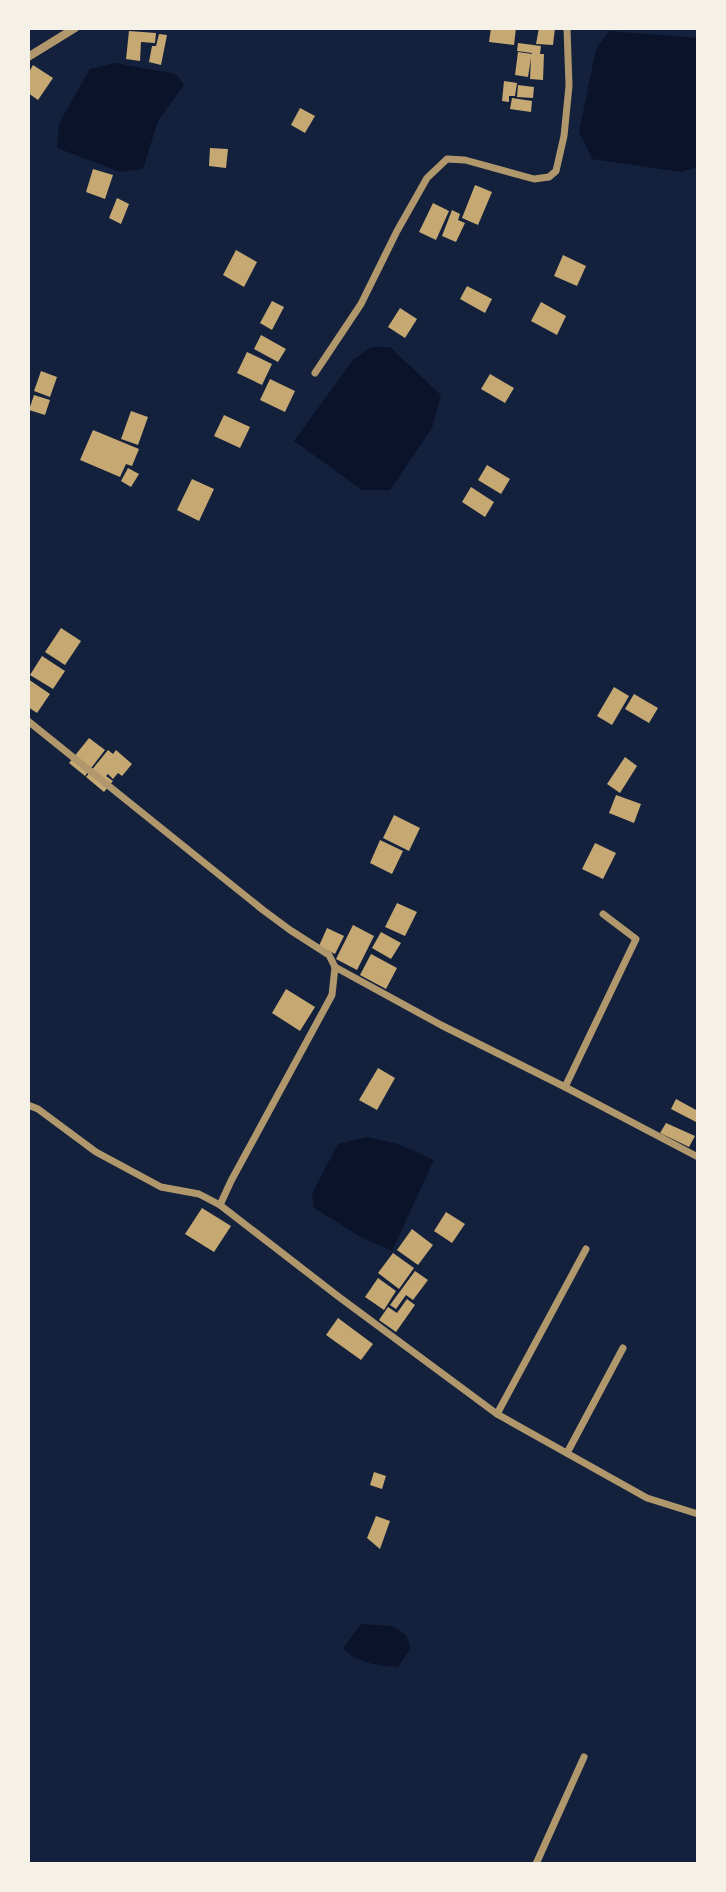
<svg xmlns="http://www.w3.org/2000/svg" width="726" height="1892" font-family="'Varela Round',sans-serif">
<rect width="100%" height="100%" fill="#14213d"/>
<g fill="#0b132b">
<path d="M609,31L698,38V167L681,172L592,159L579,132L596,49Z"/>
<path d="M115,63L176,74L184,85L158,121L143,169L120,172L57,148L59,123L90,69Z"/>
<path d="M371,347H390L441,395L432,428L390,490H362L294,441L353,360Z"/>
<path d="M367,1137L398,1144L434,1160L392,1251L361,1237L314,1208L312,1193L338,1144Z"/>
<path d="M361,1624L392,1626L406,1635L411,1648L398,1667C379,1666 356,1663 343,1648Z"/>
</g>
<g fill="#c6a872">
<path d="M491,28H516L514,45L489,42Z"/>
<path d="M539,28H555L553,45L536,44Z"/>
<path d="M129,31L156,33L155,43L141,42L140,61L126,59Z"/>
<path d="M159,34L167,35L161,65L149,62L152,46H156Z"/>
<path d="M518,43L541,46L540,54H544L543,80L530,79L531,58L528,77L515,75L518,52L532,54V53L517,51Z"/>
<path d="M33,65L53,78L38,100L28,93V74Z"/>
<path d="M504,81L517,83L515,96H509V102L502,101Z"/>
<path d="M518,85L534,87L533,98L517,97Z"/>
<path d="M512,98L532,101L531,112L510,109Z"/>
<path d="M300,108L315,116L305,133L291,125Z"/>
<path d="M210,148L228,149L226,168L209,166Z"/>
<path d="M93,169L113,175L105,199L86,192Z"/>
<path d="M475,185L492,192L478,225L462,218Z"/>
<path d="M117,198L129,204L121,224L109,218Z"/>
<path d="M433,203L449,211L436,240L419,232Z"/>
<path d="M452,210L460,214L458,220L465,223L456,242L442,236Z"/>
<path d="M236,250L257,262L244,287L223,275Z"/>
<path d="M563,255L586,266L577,286L554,276Z"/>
<path d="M467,286L492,299L485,313L460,299Z"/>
<path d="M272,301L284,307L272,330L260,323Z"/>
<path d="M541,302L566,316L557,335L531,321Z"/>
<path d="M400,308L417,319L405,338L388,327Z"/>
<path d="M261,335L286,349L278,362L254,349Z"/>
<path d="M247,352L272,364L262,385L237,373Z"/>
<path d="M41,371L57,377L50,397L34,391Z"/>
<path d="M490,374L514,388L505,403L481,389Z"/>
<path d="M270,379L295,391L285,412L260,400Z"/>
<path d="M34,395L50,400L45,415L29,410Z"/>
<path d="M131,411L148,417L138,445L121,439Z"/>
<path d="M224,415L250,427L240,448L214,436Z"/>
<path d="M93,430L139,449L132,466L126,464L120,477L80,460Z"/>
<path d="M487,465L510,479L501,494L478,480Z"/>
<path d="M128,468L139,474L131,487L121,481Z"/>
<path d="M192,479L214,489L199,521L177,510Z"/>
<path d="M471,487L494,502L485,517L462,502Z"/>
<path d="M61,628L81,641L65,665L45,652Z"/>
<path d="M42,656L65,671L53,689L30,675Z"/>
<path d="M28,679L50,694L37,713L28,707Z"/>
<path d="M614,687L629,696L612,725L597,716Z"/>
<path d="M634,694L658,708L649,723L625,709Z"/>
<path d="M89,738L105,750L85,776L69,763Z"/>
<path d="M108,750L113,754L116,750L132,764L122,776L118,773L113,779L108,774L106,776L113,781L104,792L86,777Z"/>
<path d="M625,757L637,766L620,793L607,784Z"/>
<path d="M616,795L641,804L634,823L609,813Z"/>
<path d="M394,815L420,828L409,851L383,838Z"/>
<path d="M380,840L403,851L392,874L370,863Z"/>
<path d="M595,843L616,853L603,879L582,869Z"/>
<path d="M397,903L417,912L405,936L385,927Z"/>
<path d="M353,925L374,936L357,970L336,959Z"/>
<path d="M327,928L344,936L335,954L319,946Z"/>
<path d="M381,932L401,943L391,959L372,948Z"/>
<path d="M371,954L397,968L386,989L360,975Z"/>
<path d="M286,989L315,1007L300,1031L272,1013Z"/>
<path d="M378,1068L395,1078L377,1110L359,1100Z"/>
<path d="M676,1099L698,1111V1123L671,1109Z"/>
<path d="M666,1123L695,1136L689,1147L660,1133Z"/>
<path d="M202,1208L231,1226L214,1252L185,1234Z"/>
<path d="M446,1212L465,1224L452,1243L434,1231Z"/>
<path d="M412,1229L433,1245L418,1265L397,1250Z"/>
<path d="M393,1253L414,1268L399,1289L378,1273Z"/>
<path d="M415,1271L428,1280L413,1300L406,1295L396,1309L390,1305Z"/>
<path d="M378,1278L396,1291L384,1310L365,1297Z"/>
<path d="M407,1299L415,1305L396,1332L379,1320L388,1307L397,1313Z"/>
<path d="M338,1318L373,1344L361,1360L326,1335Z"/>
<path d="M374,1472L386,1476L382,1489L370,1485Z"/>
<path d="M376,1516L390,1521L380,1549L367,1538Z"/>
</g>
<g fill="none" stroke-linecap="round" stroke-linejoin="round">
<g stroke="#b1986c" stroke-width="7">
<path d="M315,373L361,304L397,231L427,178L447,159L465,160L534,179L549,177L556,171L564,136L569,86L567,28"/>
<path d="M28,721L263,910L290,930L329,955L335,967L332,995L231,1181L220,1205L339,1297L497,1414L647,1498L698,1514"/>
<path d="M335,967L441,1025L565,1087L698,1157"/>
<path d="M565,1087L636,939L603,914"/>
<path d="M28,1105L38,1109L96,1152L161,1187L199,1194L220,1205"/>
<path d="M497,1414L586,1249"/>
<path d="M567,1453L623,1348"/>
<path d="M536,1864L584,1757"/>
</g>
<path stroke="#b1986c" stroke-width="8" d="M28,57L75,28"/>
</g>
<rect width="726" height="1892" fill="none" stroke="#f6f1e7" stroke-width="60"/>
</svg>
